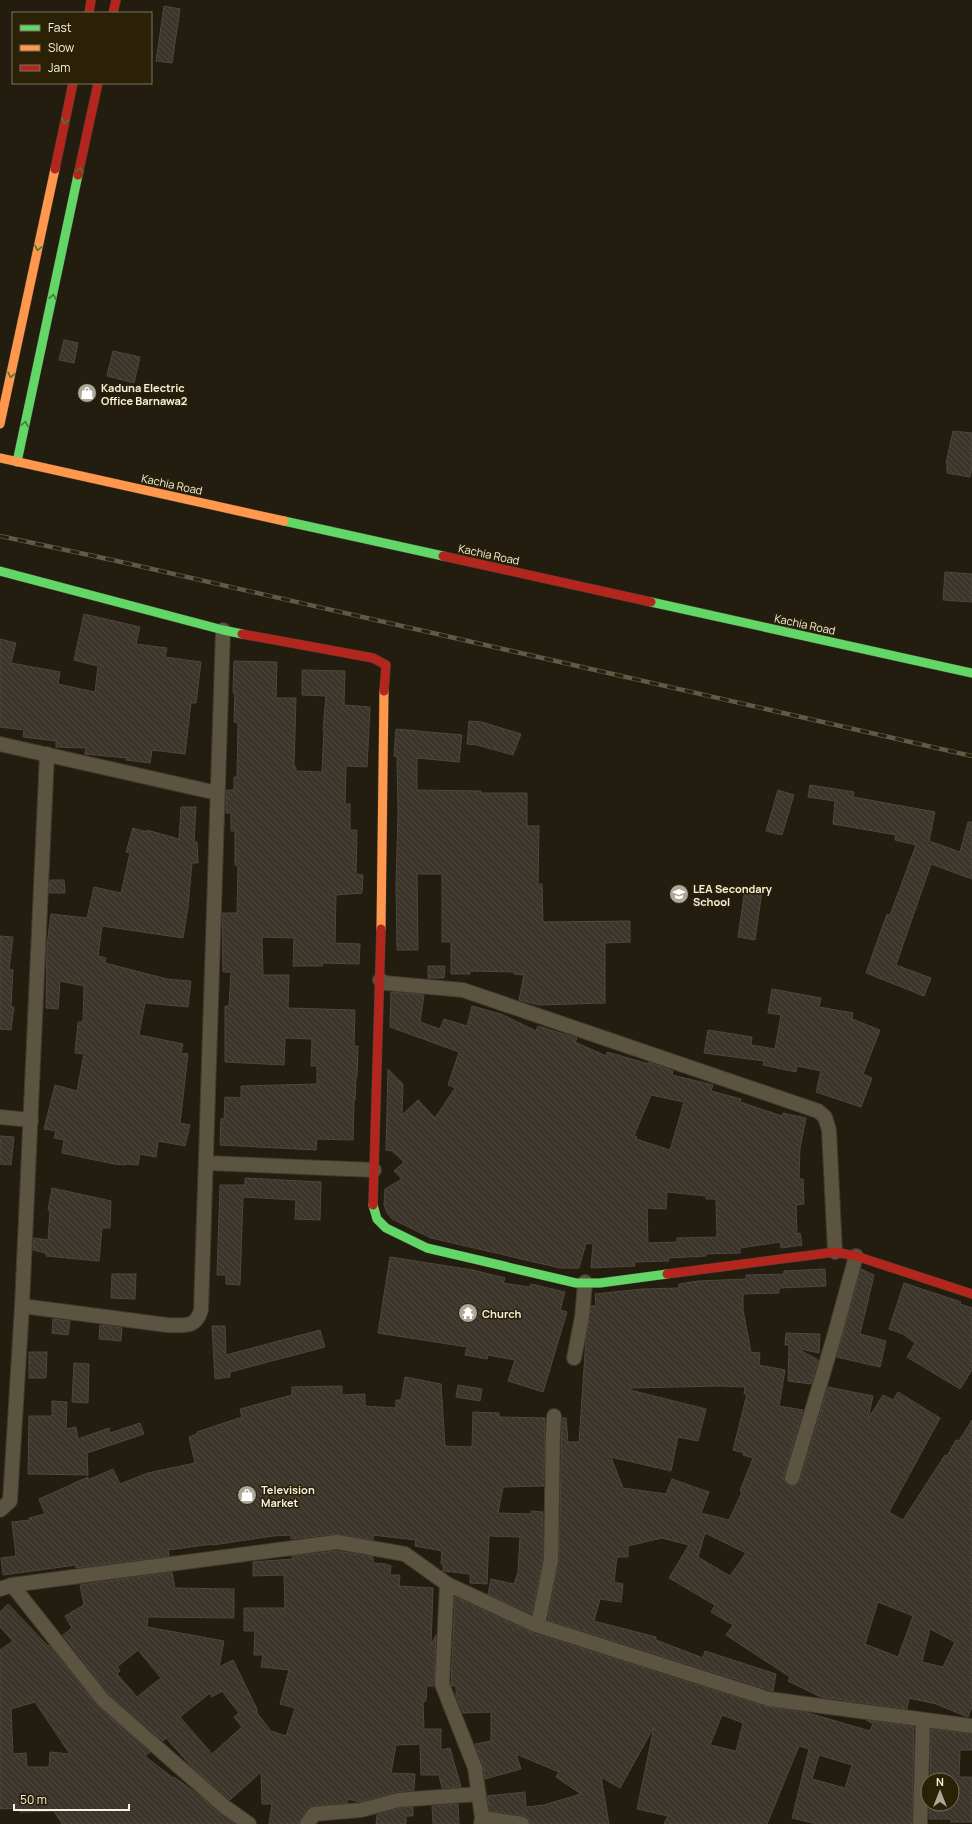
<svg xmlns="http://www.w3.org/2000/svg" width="972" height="1824" font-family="Manrope,sans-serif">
<defs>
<pattern id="building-back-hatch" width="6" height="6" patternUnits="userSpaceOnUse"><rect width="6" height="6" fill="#3c352c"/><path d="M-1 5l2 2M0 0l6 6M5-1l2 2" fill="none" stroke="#4f4940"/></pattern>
</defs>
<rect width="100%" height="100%" fill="#221d0e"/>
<g fill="url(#building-back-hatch)" stroke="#4f463f" fill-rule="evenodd">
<path d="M164,6L180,9L172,63L156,61Z"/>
<path d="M64,340L78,343L74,363L59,360Z"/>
<path d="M113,351L140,357L134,383L107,376Z"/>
<path d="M953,431L972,433V467L970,477L947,473V463H946Z"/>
<path d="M945,572L972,574V602L943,600Z"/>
<path d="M84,614L140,627L136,644L167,648L165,657L201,662L196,703H191L185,754L152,750L150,763L126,760L127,758L85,754L86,748L56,747V741L23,737L24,730L0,727V639L16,643L11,663L60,672L58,684L95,692L98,666L74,660Z"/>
<path d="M234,661L277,662L276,698H296L294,767H296V771L322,772L324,730H323L326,696L302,695V670L345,671L344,705L370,707L367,767L346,766L345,804H350V830H357L356,874L363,875L362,893L336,895L335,943L360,944L359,964L323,963L322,966H293L294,938L262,937L263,975H289L288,1008L355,1010L354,1046H358L357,1077H356L355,1100H354L353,1140L317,1139L316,1150L220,1145L221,1119H224L225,1097L241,1098V1086L317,1084V1066H311L312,1039L285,1038L284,1065L225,1062V1006H229L231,972H223L222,913H237L238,866L235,865V831H231V813H226V790H234V777H237L238,723L234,722L235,693H233Z"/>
<path d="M469,721L482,722L521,734L513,755L477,745L467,744Z"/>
<path d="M396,729L462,735L459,762L417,758V790L481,791V793H527V826H539L538,884H542L543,922L630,921V942L605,943V1003L539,1005L519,1000L524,975L514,974V972L470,971V974H451V942H442V874H417L418,950H397L396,886L398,812L397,757L394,756Z"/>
<path d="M810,785L854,792L853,797L935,812L929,841L960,852L968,822H972V879L931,864L896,965L931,978L924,996L866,973L887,914L890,915L916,845L895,840L896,835L833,824L835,801L808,797Z"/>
<path d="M778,790L794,795L782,835L766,831Z"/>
<path d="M181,807H196L194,842H197L198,863H192L188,907L183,938L102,926L98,956L106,958L105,963L167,979L191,981L188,1007L145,1003L139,1035L183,1044L181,1053L188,1054L180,1123L190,1125L185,1146L158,1141L156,1157L140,1154L138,1165L127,1164L126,1165L114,1164L62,1153L64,1140L54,1138L56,1131L44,1129L55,1085L77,1091L84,1054L75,1053L78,1022H83L84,986L60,981L58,1009L46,1008L47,945L51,914L87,918L94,887L121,893L130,853L126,852L133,828L147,832V830L179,839Z"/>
<path d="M50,880H64L65,893H49Z"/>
<path d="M745,889L762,891L755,940L738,937Z"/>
<path d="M0,936L13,937L9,969L13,970L11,1007H14L11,1030L0,1029Z"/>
<path d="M428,966H445L444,978H428Z"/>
<path d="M772,989L821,998L819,1007L853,1013L852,1019L880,1030L863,1074L872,1078L861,1107L816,1092L821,1071L797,1066L796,1072L763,1065L764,1061L704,1053L708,1030L752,1037L751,1045L775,1049L781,1015L768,1013Z"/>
<path d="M391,992L424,995L420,1022L440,1029L444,1019L467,1026L472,1006L501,1014L536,1031L538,1026L577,1038L575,1042L606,1056L607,1052L649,1064V1062L673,1071L672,1075L713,1085L711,1091L741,1099L740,1102L782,1116L783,1113L806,1118L800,1148L799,1179H803L804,1204L796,1205L797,1234L800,1233L802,1245L781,1248L780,1242L740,1248V1253L706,1254V1256L668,1258L669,1261L634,1262L635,1266L591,1268L593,1244L586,1243L579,1268H560L431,1238L392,1219L387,1213L384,1205L385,1189L402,1179L394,1171L404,1162L392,1151L386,1150L388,1069L403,1084L402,1115L418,1100L435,1118L455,1088L448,1085L459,1052L390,1027ZM651,1095L684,1102L670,1150L636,1139L637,1137L634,1136ZM667,1192L706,1196V1199H716L717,1237L677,1238V1242L648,1243L647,1208L666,1209Z"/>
<path d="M0,1136L14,1137L11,1165L0,1164Z"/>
<path d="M245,1178L321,1182L320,1220L295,1219L296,1200L243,1197L240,1285L226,1284V1275H217L220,1185H245Z"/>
<path d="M52,1188L111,1201L110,1228H102L99,1261L46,1256V1253L33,1250L34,1238L48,1240L50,1211L48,1210Z"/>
<path d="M390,1257L473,1270L505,1278L503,1283L530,1287L531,1284L565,1292L560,1310L567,1312L543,1392L508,1381L515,1360L488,1355L487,1359L465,1355L467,1347L378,1333Z"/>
<path d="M825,1269L826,1286L779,1288V1293L743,1294V1310L751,1352L760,1353L759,1365L785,1370L779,1406L803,1410L784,1476V1480L789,1486H794L800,1481L828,1387L873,1396L868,1419L883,1395L893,1400L898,1392L940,1418L889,1512L903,1520L945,1455L947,1456L956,1440L959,1441L972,1420V1707L968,1717L936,1704L909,1698L907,1709L821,1697L788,1681L790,1677L726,1635L733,1625L711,1612L715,1605L669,1578L689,1545L662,1538L628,1546V1557H617L614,1582L623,1584L621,1602L600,1599L594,1621L656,1637V1640L703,1658L705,1651L776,1674L773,1691L548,1620L559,1560L562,1418H566L568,1442H579L586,1339L591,1306H596L595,1294L642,1289L679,1288V1284L698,1281L746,1279V1275L784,1274V1271ZM720,1386L745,1387L744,1394H747L733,1450L744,1453L743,1455L753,1458L740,1491L742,1492L729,1520L701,1513L709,1492L672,1479L666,1494L623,1488L611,1457L671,1471L678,1437L698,1441L706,1409L630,1390L631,1388ZM705,1533L746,1553L730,1576L698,1557ZM878,1602L913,1616L898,1657L865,1644ZM930,1629L955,1642L943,1667L922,1662Z"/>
<path d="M861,1269L874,1275L860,1334L886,1341L880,1367L837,1357Z"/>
<path d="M112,1274H136L135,1299L111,1298Z"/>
<path d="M904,1283L961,1302L960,1304L972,1308V1370L960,1389L907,1357L915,1343L903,1334L889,1329Z"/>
<path d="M53,1319L70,1321L68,1335L52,1333Z"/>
<path d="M100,1325L122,1328L121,1341L99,1339Z"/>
<path d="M212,1326H225L226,1355L320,1330L325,1347L230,1372V1377L215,1379Z"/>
<path d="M786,1333L820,1334L819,1353L801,1349L800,1350L818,1360L811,1384L788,1381L789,1345H785Z"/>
<path d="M29,1352H47L46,1378H29Z"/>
<path d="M74,1363L89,1364L88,1403L72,1402Z"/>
<path d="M405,1377L441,1384L445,1446L472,1447L473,1412L499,1413V1417L545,1418L544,1486L503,1487L498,1513L531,1514V1511L543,1512V1559L532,1614L488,1594L491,1579L514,1584L518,1572L520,1537L489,1536L487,1584L470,1583V1574L443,1571V1564H441L442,1551L415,1546L416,1540L373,1535V1540L336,1534L291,1539V1535L273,1536L213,1545L212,1544L168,1550L169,1556L76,1568V1565L3,1575L1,1558L16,1556L12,1522L30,1520L29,1518L45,1514L39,1499L88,1477V1480L113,1469L120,1484L148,1473L195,1463L189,1437L197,1434V1432L242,1417L240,1409L292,1395V1387L342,1386V1395L365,1394V1406L396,1408V1400H401Z"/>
<path d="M458,1385L482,1389L480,1401L456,1397Z"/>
<path d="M52,1401L67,1402L66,1429L76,1427L78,1439L109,1428L110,1433L140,1423L144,1434L87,1453L88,1475L28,1474L29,1416H52Z"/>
<path d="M337,1551L373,1557V1563L386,1564L391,1566L390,1575H400L399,1586L433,1588L431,1645L436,1635L434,1686H427L426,1701H423L424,1729H441V1750L450,1748L461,1787L442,1788L439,1775H421L420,1744L396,1745L391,1773L415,1774L414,1790L397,1792L360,1802L348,1799L347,1803L313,1806L307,1809L299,1824H269L272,1804H262L261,1772L230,1800L193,1768L166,1738L163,1741L109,1694L63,1635L72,1628L65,1616L84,1605L80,1585L172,1572L175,1588L234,1589V1618L148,1617L147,1627L224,1641L219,1667L233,1660L257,1709V1713L271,1731L286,1736L295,1708L280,1704L289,1670L261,1667L263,1655H254L255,1631H244V1608H285L284,1575L253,1576V1562L293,1559L292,1556ZM138,1650L161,1678L137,1697L117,1674L120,1671L117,1667ZM222,1691L239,1713L234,1717L242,1727L212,1754L180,1717L210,1693L212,1697Z"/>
<path d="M455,1597L530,1632L767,1707L805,1712L870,1731L873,1724L866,1720L914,1727L912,1824H817L792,1818L809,1749L799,1746L767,1824H664L668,1816L637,1809L654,1727L620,1788L601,1777L609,1824H530L528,1818L524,1816L490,1811L487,1796L525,1792L526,1807L544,1805L581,1794L556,1777L559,1772L516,1754L521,1769L485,1779L483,1765L475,1744L491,1741V1712L463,1713L456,1696V1686H452L451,1683ZM722,1715L743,1723L736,1751L710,1745ZM819,1755L852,1765L845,1788L812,1779Z"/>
<path d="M8,1604L48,1646L49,1645L97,1706L150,1752L145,1756L173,1778L174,1777L196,1793L234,1824H62L54,1811L20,1812V1808L0,1809V1650L13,1641L0,1627V1612ZM35,1702L70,1754L50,1752L49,1767H27L26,1753L13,1754L11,1709Z"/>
<path d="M931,1729L972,1734V1750H960L959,1777H972V1822H951V1819H929V1804H952V1780H930Z"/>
<path d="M458,1804L459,1824H433L432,1806Z"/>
<path d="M413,1807V1816H406V1824H376L377,1815L400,1808Z"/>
</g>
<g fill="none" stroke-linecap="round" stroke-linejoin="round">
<g stroke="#3e3a2d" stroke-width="16">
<g id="street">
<path d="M0,744L217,793"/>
<path d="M380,980L385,983L463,990L818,1111L825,1117L829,1130L835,1252"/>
<path d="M0,1117L31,1120"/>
<path d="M206,1163L374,1170"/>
<path d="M22,1306L167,1325C183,1325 196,1329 201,1310L223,630"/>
<path d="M574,1358L582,1317L585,1282"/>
<path d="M792,1478L834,1337L856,1256"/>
<path d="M0,1510L10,1501L22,1306L47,754"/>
<path d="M447,1584L442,1684L475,1768L482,1818L481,1824"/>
<path d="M12,1585L103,1700L225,1807L249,1824"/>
<path d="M0,1589L12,1585L337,1542L405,1554L447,1584L533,1624L769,1699L972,1726"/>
<path d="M538,1625L551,1560L553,1432L554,1416"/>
<path d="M482,1818L522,1824"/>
<path d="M307,1824L314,1814L361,1810L399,1800L479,1794"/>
<path d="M920,1824L923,1720"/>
</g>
</g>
<g stroke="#3e3a2d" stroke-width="10">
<g id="fast">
<path d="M17,462L78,175"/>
<path d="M284,521L443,556"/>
<path d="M0,571L223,630L242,634"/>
<path d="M651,602L972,673"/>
<path d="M373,1205L377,1219L386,1228L427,1248L576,1283H600L667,1274"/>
</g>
</g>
<g stroke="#3e3a2d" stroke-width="10">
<g id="slow">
<path d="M0,424L55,169"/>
<path d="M0,458L284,521"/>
<path d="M381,929L384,691"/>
</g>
</g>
<g stroke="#3e3a2d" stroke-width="10">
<g id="jam">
<path d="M89,13L91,0"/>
<path d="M113,13L116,0"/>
<path d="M55,169L73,83"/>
<path d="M78,175L98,83"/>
<path d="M443,556L651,602"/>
<path d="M242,634L373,658L386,665L384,691"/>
<path d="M373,1205L381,929"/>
<path d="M667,1274L835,1252L856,1256L972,1294"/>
</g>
</g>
<use href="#street" stroke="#5b5440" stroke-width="14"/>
<use href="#fast" stroke="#63d668" stroke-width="9"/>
<use href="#slow" stroke="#ff974d" stroke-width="9"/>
<use href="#jam" stroke="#b3261e" stroke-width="9"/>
<g stroke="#605a4b" stroke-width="4.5">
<path id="rail" d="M0,536L117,561L972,756"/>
</g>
<use href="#rail" stroke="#2a2106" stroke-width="3" stroke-dasharray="9" stroke-linecap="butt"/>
</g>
<defs><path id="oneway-chevron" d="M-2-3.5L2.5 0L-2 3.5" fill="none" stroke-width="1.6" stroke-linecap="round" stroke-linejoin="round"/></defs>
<g stroke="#467c37">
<use href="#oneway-chevron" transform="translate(65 121) rotate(102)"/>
<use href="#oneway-chevron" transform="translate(80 170) rotate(-78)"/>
<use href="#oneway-chevron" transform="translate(38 248) rotate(102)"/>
<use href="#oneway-chevron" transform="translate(53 297) rotate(-78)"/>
<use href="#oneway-chevron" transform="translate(11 375) rotate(102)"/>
<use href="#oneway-chevron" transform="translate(25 424) rotate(-78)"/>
</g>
<defs>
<g id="shop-disc" transform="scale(1)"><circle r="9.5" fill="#aca797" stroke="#2a2106"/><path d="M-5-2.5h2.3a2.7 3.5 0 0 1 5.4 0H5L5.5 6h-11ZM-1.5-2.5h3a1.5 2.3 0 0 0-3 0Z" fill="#fff"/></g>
<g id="school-disc" transform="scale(1)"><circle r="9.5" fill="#aca797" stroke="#2a2106"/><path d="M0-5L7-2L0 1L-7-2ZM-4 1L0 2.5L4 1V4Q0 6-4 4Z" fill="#fff"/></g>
<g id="temple-disc" transform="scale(1)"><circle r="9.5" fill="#aca797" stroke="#2a2106"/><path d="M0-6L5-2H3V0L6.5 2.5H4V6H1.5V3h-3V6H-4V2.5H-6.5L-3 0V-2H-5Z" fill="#fff"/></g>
</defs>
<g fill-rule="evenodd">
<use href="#shop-disc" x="87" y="393"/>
<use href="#school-disc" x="679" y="894"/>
<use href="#temple-disc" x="468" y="1313"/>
<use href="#shop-disc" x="247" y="1495"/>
</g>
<g text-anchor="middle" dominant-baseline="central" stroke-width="3" stroke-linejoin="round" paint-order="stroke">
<g font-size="11" font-weight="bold" fill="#f6f1e1" stroke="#2a2106" text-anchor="start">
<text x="101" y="387">Kaduna Electric<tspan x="101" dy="13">Office Barnawa2</tspan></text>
<text x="693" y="888">LEA Secondary<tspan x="693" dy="13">School</tspan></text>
<text x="482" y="1313">Church</text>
<text x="261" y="1489">Television<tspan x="261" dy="13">Market</tspan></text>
</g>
<g font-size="11" fill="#f6f1e1" stroke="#2a2106">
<text transform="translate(172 484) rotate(12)">Kachia Road</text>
<text transform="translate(489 554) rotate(12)">Kachia Road</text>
<text transform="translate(805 624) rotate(12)">Kachia Road</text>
</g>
</g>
<rect x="12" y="12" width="140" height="72" fill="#2a2106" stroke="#7c745e"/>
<rect x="20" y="25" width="20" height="6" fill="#63d668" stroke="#7c745e"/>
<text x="48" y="32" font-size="12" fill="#f6f1e1">Fast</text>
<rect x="20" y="45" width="20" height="6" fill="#ff974d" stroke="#7c745e"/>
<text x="48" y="52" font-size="12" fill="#f6f1e1">Slow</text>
<rect x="20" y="65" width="20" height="6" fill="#b3261e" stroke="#7c745e"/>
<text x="48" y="72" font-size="12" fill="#f6f1e1">Jam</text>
<g transform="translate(940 1792)"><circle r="19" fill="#2a2106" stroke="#7c745e"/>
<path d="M0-3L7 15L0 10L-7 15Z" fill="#aca797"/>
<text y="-6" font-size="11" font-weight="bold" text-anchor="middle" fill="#f6f1e1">N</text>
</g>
<path d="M14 1804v6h115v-6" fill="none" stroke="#f6f1e1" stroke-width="2"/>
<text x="20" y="1804" font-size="12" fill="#f6f1e1" stroke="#2a2106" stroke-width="3" paint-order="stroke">50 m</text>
</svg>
